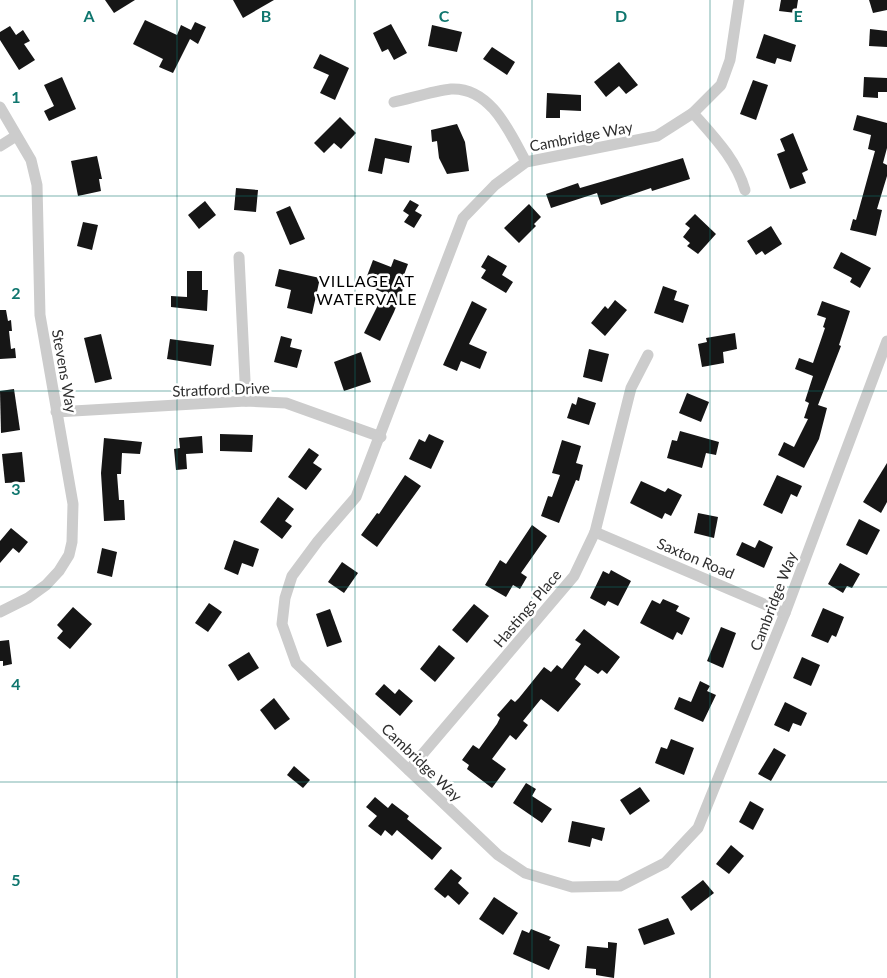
<svg xmlns="http://www.w3.org/2000/svg" width="887" height="978" font-family="Lato,sans-serif">
<rect width="100%" height="100%" fill="#fff"/>
<g fill="#161616">
<path d="M105,0H135L114,13Z"/>
<path d="M233,0H274L243,18Z"/>
<path d="M781,0H798L796,13L779,11Z"/>
<path d="M869,0H887V10L873,13Z"/>
<path d="M145,20L177,35L181,25L191,30L195,22L206,27L198,44L190,39L173,73L159,67L163,59L133,44Z"/>
<path d="M391,24L407,53L394,60L388,49L382,52L373,33Z"/>
<path d="M432,25L462,32L457,52L428,46Z"/>
<path d="M10,26L16,35L23,30L30,41L24,44L35,60L19,70L0,40V32Z"/>
<path d="M870,29L887,31V47L869,46Z"/>
<path d="M764,34L796,45L791,62L777,58L775,64L756,58Z"/>
<path d="M492,47L515,62L507,75L483,59Z"/>
<path d="M320,54L349,68L335,100L320,93L329,75L313,68Z"/>
<path d="M619,62L638,85L626,94L619,86L606,97L594,82Z"/>
<path d="M62,77L76,109L49,121L44,111L54,106L44,85Z"/>
<path d="M864,77L887,78V92H878V98L863,97Z"/>
<path d="M753,80L768,85L756,120L740,114Z"/>
<path d="M547,93L581,95V111L560,110V118H546Z"/>
<path d="M857,115L887,123V148L883,163L887,165V176L877,209L882,210L876,236L850,230L853,219L856,220L875,151L868,149L871,135L853,130Z"/>
<path d="M340,117L356,133L341,149L334,143L324,153L314,143Z"/>
<path d="M457,124L465,142L469,171L447,174L439,158L437,141L432,142L431,130Z"/>
<path d="M793,133L808,170L802,173L806,183L790,189L777,154L785,151L780,139Z"/>
<path d="M375,138L412,146L409,163L385,158L382,174L368,171Z"/>
<path d="M97,156L102,179H99L101,191L78,196L71,161Z"/>
<path d="M683,158L690,179L652,191L651,188L601,205L597,193L551,208L546,194L578,183L580,188Z"/>
<path d="M236,188L258,190L256,212L234,210Z"/>
<path d="M410,200L419,205L415,211L422,215L414,228L404,222L409,215L403,211Z"/>
<path d="M205,201L216,215L199,229L188,215Z"/>
<path d="M529,204L541,217L534,224L536,226L519,243L504,228Z"/>
<path d="M290,206L305,239L290,245L276,212Z"/>
<path d="M695,214L716,234L698,254L687,246L690,243L683,237L690,228L685,224Z"/>
<path d="M83,222L98,225L92,250L77,246Z"/>
<path d="M771,226L782,244L765,255L762,251L756,255L747,241Z"/>
<path d="M841,252L871,268L860,288L850,282L852,278L833,268Z"/>
<path d="M488,255L507,266L502,275L513,282L506,293L481,278L486,270L481,267Z"/>
<path d="M394,259L408,264L401,283L405,284L394,312L380,341L364,333L384,293L364,284L373,260L391,267Z"/>
<path d="M279,269L320,278L312,314L287,308L291,290L275,286Z"/>
<path d="M187,271H202V290H208L207,311L171,307V296L187,297Z"/>
<path d="M663,286L677,291L674,300L689,305L683,323L654,313Z"/>
<path d="M615,300L627,310L605,336L591,323L605,306L608,309Z"/>
<path d="M472,301L487,309L469,344L487,352L480,369L461,361L457,371L443,365Z"/>
<path d="M822,301L850,311L839,345L841,346L818,405L827,408L819,439L804,468L778,455L784,442L794,447L808,419L804,418L809,403L805,401L813,376L795,369L799,358L813,363L825,328L823,327L826,318L817,315Z"/>
<path d="M0,310H6L8,321L11,320L12,331H9L11,349L15,348L16,358L0,359Z"/>
<path d="M735,333L737,349L723,352L724,363L702,367L698,344L707,342L706,338Z"/>
<path d="M101,334L112,379L95,383L84,338Z"/>
<path d="M281,336L292,339L290,347L302,350L297,368L274,362Z"/>
<path d="M170,339L214,345L211,366L167,359Z"/>
<path d="M589,349L609,354L602,382L583,377Z"/>
<path d="M361,352L371,382L344,391L334,362Z"/>
<path d="M14,389L20,430L1,433L0,391Z"/>
<path d="M687,393L709,402L701,422L679,413Z"/>
<path d="M578,397L596,403L589,425L567,418L572,403L576,405Z"/>
<path d="M680,431L719,442L716,455L706,453L702,468L667,458L672,440L677,441Z"/>
<path d="M220,434L253,435L252,452L220,451Z"/>
<path d="M429,434L444,441L431,469L409,459L419,439L425,442Z"/>
<path d="M202,436L203,453L186,454L187,469L176,470L174,449L180,448L179,438Z"/>
<path d="M104,438L142,442L140,454L122,453L121,474H117L119,500H124L125,520L104,521L101,473Z"/>
<path d="M562,440L581,446L576,463L583,465L579,481L576,480L559,523L541,516L548,496L552,497L560,475L552,473Z"/>
<path d="M309,448L319,455L313,463L322,469L306,490L288,477Z"/>
<path d="M22,452L25,482L5,483L2,454Z"/>
<path d="M887,463V502L881,513L863,502Z"/>
<path d="M405,475L421,486L377,547L361,535L377,513L379,514Z"/>
<path d="M777,475L802,486L797,497L791,494L782,514L763,505Z"/>
<path d="M641,481L665,492L668,488L682,495L671,516L665,513L662,519L630,503Z"/>
<path d="M278,497L294,509L285,521L292,526L282,539L260,522Z"/>
<path d="M698,513L718,517L714,538L694,533Z"/>
<path d="M859,519L880,530L867,555L846,545Z"/>
<path d="M532,525L547,536L521,573L527,577L520,589L513,585L506,597L485,585L500,560L506,564Z"/>
<path d="M11,528L28,542L19,553L13,548L0,563V541Z"/>
<path d="M234,540L259,549L253,567L242,563L238,575L224,569Z"/>
<path d="M759,540L773,547L764,568L736,555L742,542L755,548Z"/>
<path d="M102,548L117,552L112,577L97,573Z"/>
<path d="M342,562L358,573L344,593L328,582Z"/>
<path d="M840,563L860,574L852,588L847,586L843,593L828,584Z"/>
<path d="M611,570L631,581L618,606L608,601L605,606L590,598L603,571L609,574Z"/>
<path d="M663,599L679,606L676,611L690,618L682,635L677,632L673,640L640,623L652,600L660,604Z"/>
<path d="M209,603L222,612L208,632L195,623Z"/>
<path d="M474,604L489,616L467,643L452,630Z"/>
<path d="M73,607L92,624L70,649L57,638L63,631L57,625Z"/>
<path d="M823,608L844,617L836,637L832,635L828,643L811,636Z"/>
<path d="M330,609L342,642L327,647L316,614Z"/>
<path d="M721,627L736,633L723,668L707,661Z"/>
<path d="M584,629L620,657L607,674L602,670L598,674L585,665L575,679L581,684L558,712L541,699L523,721L528,725L516,740L510,735L492,759L506,769L492,788L467,769L469,765L462,760L473,745L479,749L497,724L500,718L497,715L511,699L515,702L519,698L544,667L551,672L557,665L562,669L581,644L575,640Z"/>
<path d="M9,640L12,664L3,666V661H0V641Z"/>
<path d="M439,645L455,658L435,682L420,669Z"/>
<path d="M249,652L259,668L238,681L228,665Z"/>
<path d="M802,657L820,665L811,686L793,678Z"/>
<path d="M700,681L710,686L707,691L716,695L703,722L674,709L679,697L691,702Z"/>
<path d="M384,684L395,694L399,689L413,701L400,716L375,694Z"/>
<path d="M274,698L290,719L275,730L260,710Z"/>
<path d="M785,702L807,713L801,726L793,723L789,732L774,725Z"/>
<path d="M671,739L694,748L684,775L655,763L661,747L667,749Z"/>
<path d="M774,748L786,755L771,781L758,774Z"/>
<path d="M294,766L310,780L303,788L287,775Z"/>
<path d="M526,783L536,789L532,796L552,809L542,823L513,803Z"/>
<path d="M640,787L650,801L630,815L620,800Z"/>
<path d="M375,797L388,808L392,803L409,816L407,819L442,848L432,860L397,830L392,836L385,830L381,836L368,826L377,816L366,807Z"/>
<path d="M750,801L764,809L753,830L739,822Z"/>
<path d="M572,821L605,828L602,841L592,838L590,847L568,842Z"/>
<path d="M731,845L744,856L729,874L716,864Z"/>
<path d="M451,869L462,878L458,883L469,893L459,905L448,895L445,898L434,889Z"/>
<path d="M703,880L714,893L691,911L681,897Z"/>
<path d="M494,897L518,913L503,935L479,919Z"/>
<path d="M668,918L675,934L644,945L638,929Z"/>
<path d="M531,929L551,937L549,940L560,945L549,970L513,954L522,930L529,933Z"/>
<path d="M608,942L617,943L614,978L596,975V969L585,968L587,946L608,948Z"/>
</g>
<g fill="none" stroke-linecap="round" stroke-linejoin="round">
<g stroke="#ccc" stroke-width="11">
<path d="M739,0L730,60L721,85L693,113L657,136L526,162L495,185L463,218L356,497L318,541L292,576L285,598L282,624L296,663L498,855L525,873L572,887L620,886L665,863L698,828L785,613L887,341"/>
<path d="M394,102C412,98 433,91 451,89C491,87 510,133 526,162"/>
<path d="M0,107L31,160L37,185L40,315L73,504L72,542L69,555L59,571L46,585L28,598L0,612"/>
<path d="M693,113C714,137 736,159 745,190"/>
<path d="M0,146L16,136"/>
<path d="M239,257L246,401"/>
<path d="M56,412L246,401L286,403L381,437"/>
<path d="M595,532L785,613"/>
<path d="M409,770L574,576L595,532L631,388L648,355"/>
</g>
</g>
<path fill="none" stroke="#0f766e" stroke-width="1" stroke-opacity="0.55" d="M177,0V978M355,0V978M532,0V978M710,0V978M0,196H887M0,391H887M0,587H887M0,782H887"/>
<g text-anchor="middle" dominant-baseline="central" stroke-width="5" stroke-linejoin="round" paint-order="stroke">
<g font-size="15" fill="#2f2f2f" stroke="#fff">
<text transform="translate(581 136) rotate(-11)">Cambridge Way</text>
<text transform="translate(65 371) rotate(80)">Stevens Way</text>
<text transform="translate(221 389) rotate(-2)">Stratford Drive</text>
<text transform="translate(696 558) rotate(23)">Saxton Road</text>
<text transform="translate(773 601) rotate(-69)">Cambridge Way</text>
<text transform="translate(527 608) rotate(-50)">Hastings Place</text>
<text transform="translate(422 762) rotate(44)">Cambridge Way</text>
</g>
<g font-size="16" letter-spacing="1" fill="#000" stroke="#fff">
<text x="367" y="280">VILLAGE AT<tspan x="367" dy="18">WATERVALE</tspan></text>
</g>
</g>
<g font-size="16" text-anchor="middle" font-weight="bold" fill="#0f766e" stroke="#fff" stroke-width="5" stroke-linejoin="round" paint-order="stroke">
<text x="89" y="22">A</text>
<text x="266" y="22">B</text>
<text x="444" y="22">C</text>
<text x="621" y="22">D</text>
<text x="798" y="22">E</text>
<text x="16" y="103">1</text>
<text x="16" y="299">2</text>
<text x="16" y="495">3</text>
<text x="16" y="690">4</text>
<text x="16" y="886">5</text>
</g>
</svg>
